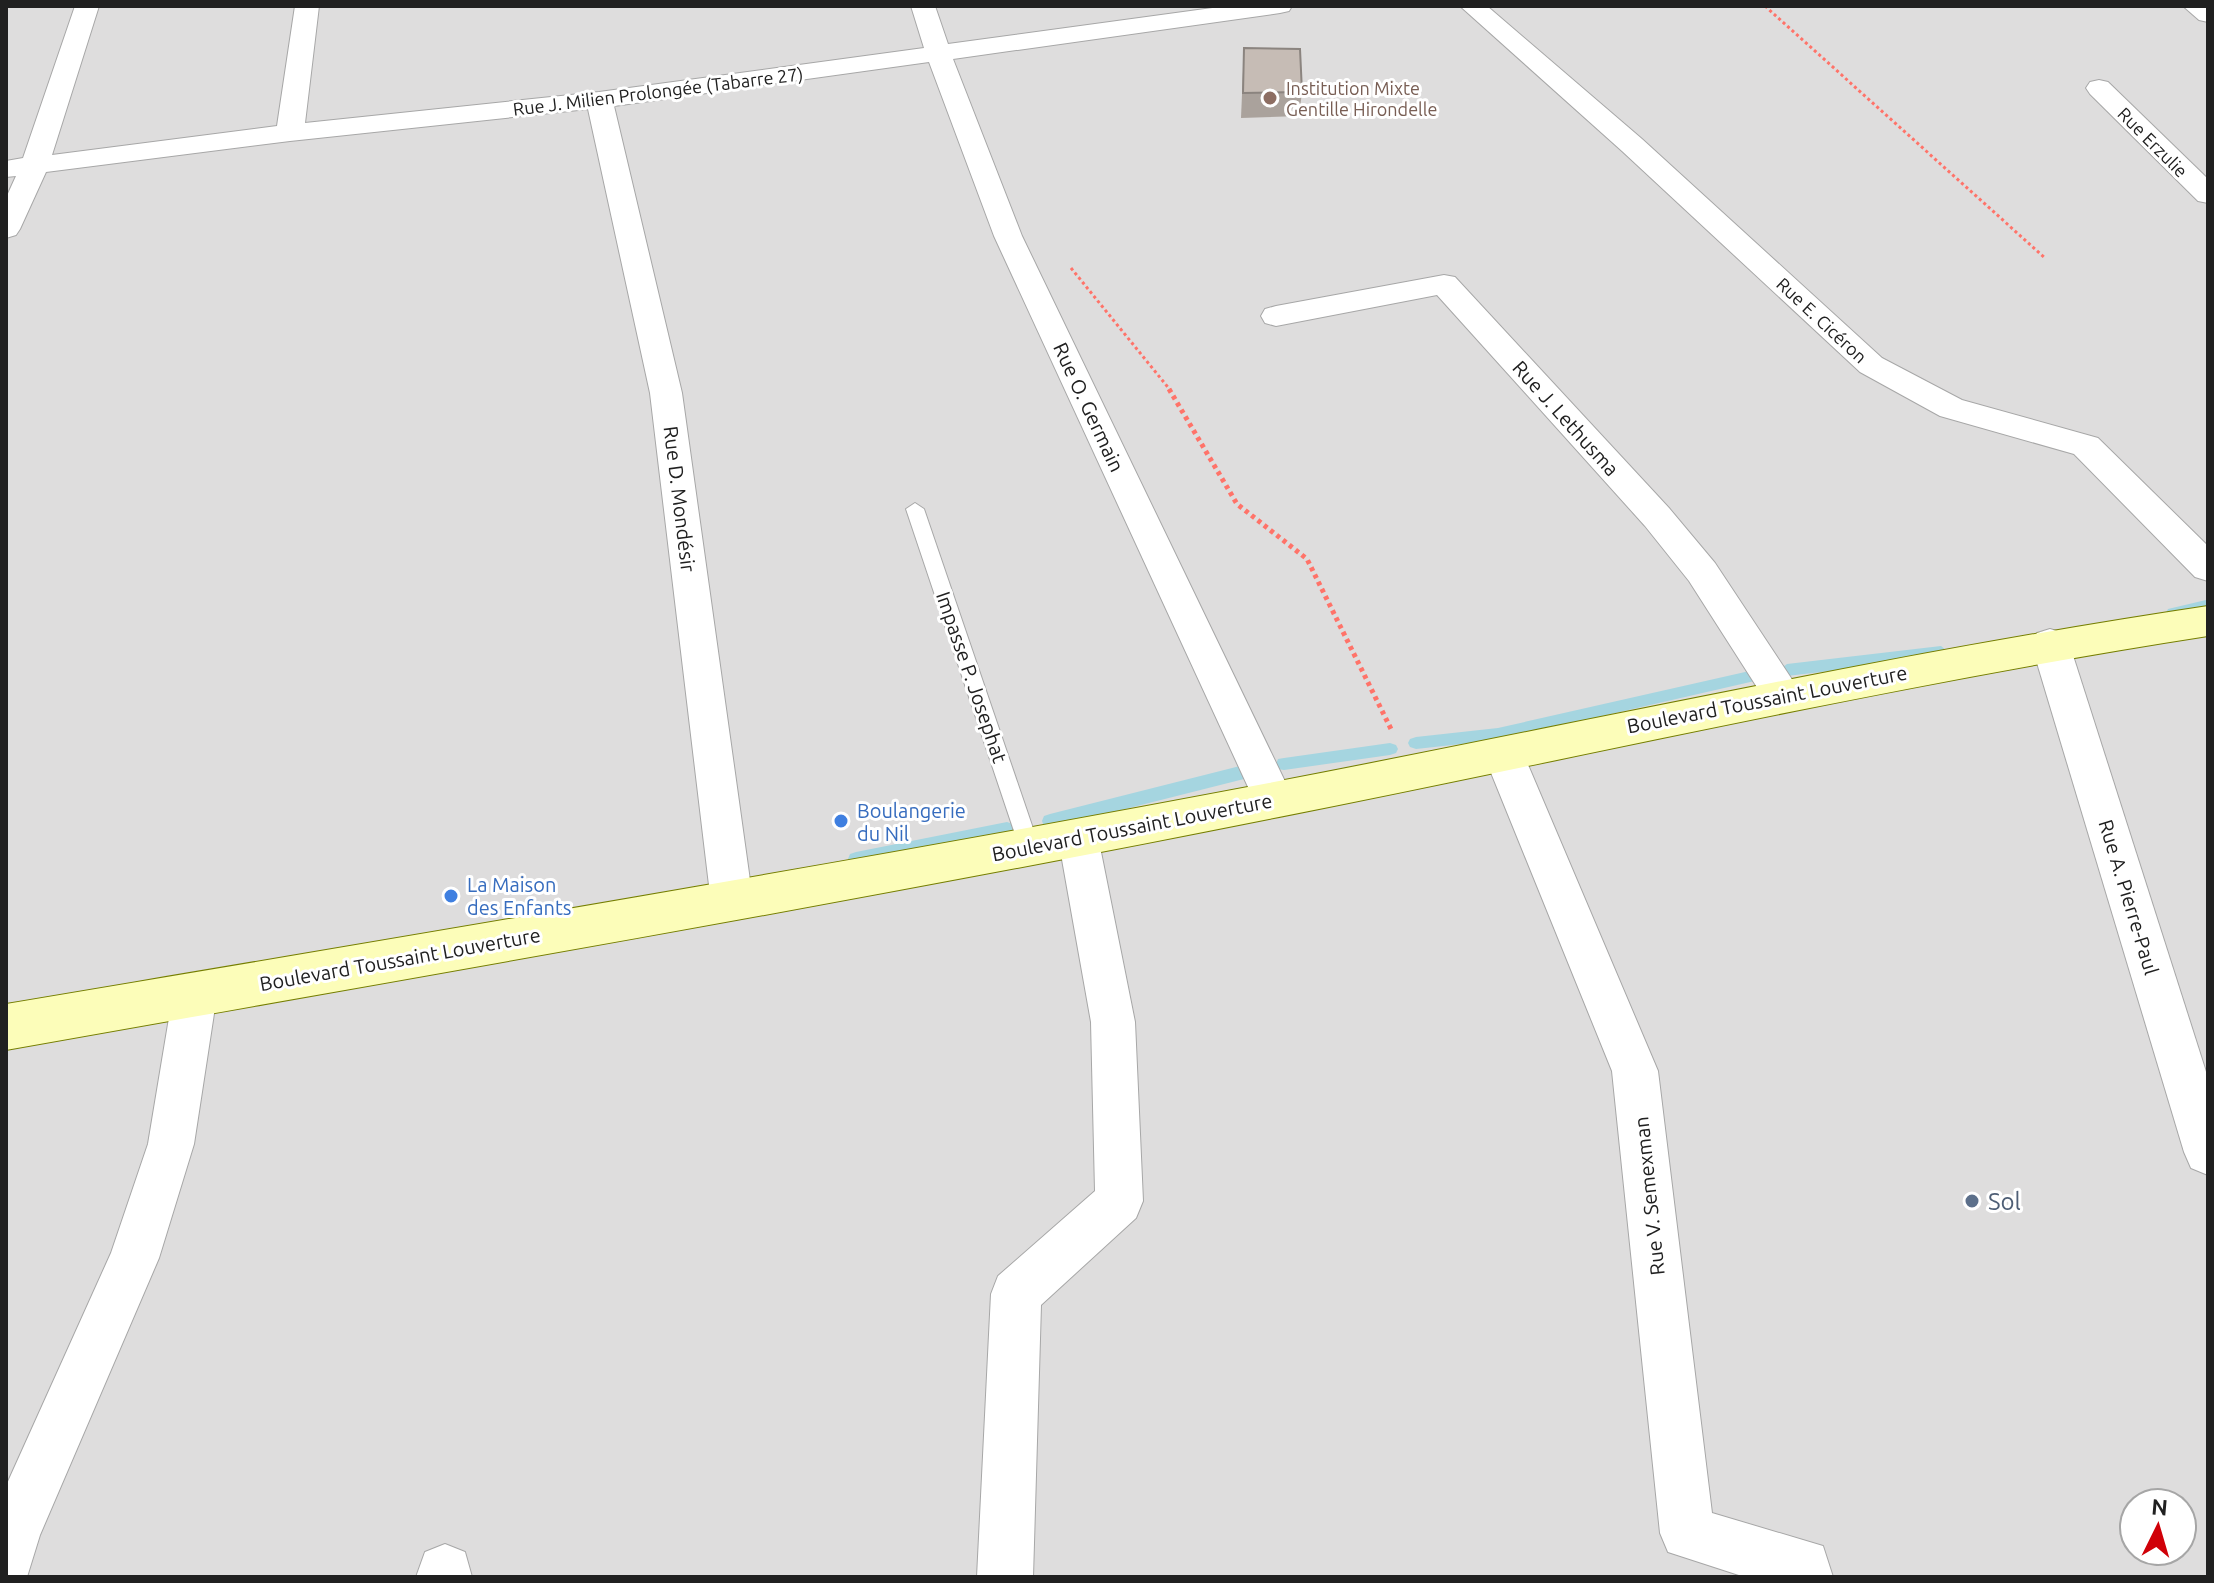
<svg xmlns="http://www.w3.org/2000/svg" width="2214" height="1583" font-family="Ubuntu,sans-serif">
<rect width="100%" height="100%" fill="#f1ede6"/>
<path fill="#dedddd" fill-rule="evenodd" d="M6,6H2208V1577H6ZM2134,1503H2182V1551H2134Z"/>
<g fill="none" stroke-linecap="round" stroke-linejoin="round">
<g fill="#a5d5e0" fill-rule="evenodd">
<path d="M2206,600L2208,610L2173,619L2166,613L2168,609Z"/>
<path d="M1941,646L1948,652L1941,658L1787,676L1779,670L1787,664Z"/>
<path d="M1754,670L1759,672L1762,676L1759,680L1498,740L1416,749L1410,747L1408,743L1410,739L1416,737L1498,728Z"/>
<path d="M1390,743L1396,745L1398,749L1396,753L1390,755L1284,770L1278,769L1276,764L1278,759L1284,758Z"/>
<path d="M1244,765L1250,767L1252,772L1250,777L1244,779L1050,828L1044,826L1042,821L1044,816L1050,814Z"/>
<path d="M1007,822L1013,824L1015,829L1013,834L1007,836L856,866L850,864L848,859L850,854L856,852Z"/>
</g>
<g stroke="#a7a7a7" stroke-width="2">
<path id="lane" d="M915,503L924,509L1039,846L1036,852L1029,855L1022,852L1019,846L906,509Z"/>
</g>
<g stroke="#a7a7a7" stroke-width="2">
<g id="street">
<path d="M75,6H99L52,155L277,126L295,6H319L305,123L599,92L924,48L911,6H935L948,44L1227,6H1292L1289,11L1280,13L953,59L1022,236L1294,800L1288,812L1274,817L1260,812L1254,800L994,236L929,62L614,106L682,393L753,902L747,915L732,920L717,915L711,902L650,393L588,109L290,141L46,172L20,229L16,235L6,238V198L16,176L6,177V161L23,158Z"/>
<path d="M1460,6H1487L1642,139L1882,358L1962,400L2098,438L2208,546V581L2195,577L2074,454L1940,416L1860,372L1622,151Z"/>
<path d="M2183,6H2208V22L2199,20Z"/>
<path d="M2099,80L2108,82L2208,179V203L2198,201L2090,94L2086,88L2090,82Z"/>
<path d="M1444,275L1455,277L1669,508L1715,563L1795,684L1801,695L1795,706L1782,710L1769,706L1689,581L1645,526L1437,295L1276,326L1265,323L1261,316L1265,309L1276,306Z"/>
<path d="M2050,629L2063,633L2069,643L2208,1078V1175L2191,1168L2184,1152L2031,643L2037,633Z"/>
<path d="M1503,737L1517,742L1523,753L1658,1071L1712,1513L1823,1546L1833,1577H1745L1668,1552L1660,1533L1612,1071L1483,753L1489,742Z"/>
<path d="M1078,820L1092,825L1098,837L1135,1022L1143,1201L1136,1218L1041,1305L1033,1577H977L991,1294L998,1276L1095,1191L1091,1022L1058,837L1064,825Z"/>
<path d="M195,974L211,980L217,994L194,1144L159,1258L40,1535L27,1577H6V1486L111,1253L148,1144L173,994L179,980Z"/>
<path d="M445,1544L465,1552L472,1577H416L425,1552Z"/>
</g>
</g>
<g stroke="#757e00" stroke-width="2">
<path id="secondary" d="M2208,606V636C1892,685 1582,757 1269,819C849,903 427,975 6,1050V1004C427,933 849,863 1269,783C1582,723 1892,653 2208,606Z"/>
</g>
<g stroke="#ff7369" stroke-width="3" stroke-dasharray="3 3" stroke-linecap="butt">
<path d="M1765,6L2045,258"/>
<path d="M1071,268L1171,391"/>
</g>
<path stroke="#ff7369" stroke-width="5" stroke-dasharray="4 4" stroke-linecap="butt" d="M1169,389L1237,504L1307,559L1392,731"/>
<use href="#lane" fill="#fff" fill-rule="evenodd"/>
<use href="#street" fill="#fff" fill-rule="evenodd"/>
<use href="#secondary" fill="#fcfdb9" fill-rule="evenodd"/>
</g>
<path fill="#aaa29c" d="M1244,48L1302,92L1299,116L1241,118Z"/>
<path fill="#c6bcb5" stroke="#8b847f" stroke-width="2" d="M1244,48L1300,49L1302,92L1243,93Z"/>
<circle fill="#8d6e63" stroke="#fff" stroke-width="3" cx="1270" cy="98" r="8"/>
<g fill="#3f7fe0" stroke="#fff" stroke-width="3">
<circle cx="841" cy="821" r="8"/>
<circle cx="451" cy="896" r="8"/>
</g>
<circle fill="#5c6f8a" stroke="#fff" stroke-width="3" cx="1972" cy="1201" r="8"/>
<g text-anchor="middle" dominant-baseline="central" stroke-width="6" stroke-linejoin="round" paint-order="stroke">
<g font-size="18" fill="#785e54" stroke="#fff" text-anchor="start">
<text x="1286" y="88">Institution Mixte<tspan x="1286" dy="21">Gentille Hirondelle</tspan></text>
</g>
<g font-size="18" fill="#202020" stroke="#fff">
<text transform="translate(658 91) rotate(-7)">Rue J. Milien Prolongée (Tabarre 27)</text>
<text transform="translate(2153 142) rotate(45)">Rue Erzulie</text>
<text transform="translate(1822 320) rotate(43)">Rue E. Cicéron</text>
</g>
<g font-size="20" fill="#202020" stroke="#fff">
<text transform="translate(1089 407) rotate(65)">Rue O. Germain</text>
<text transform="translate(1566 418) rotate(48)">Rue J. Lethusma</text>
<text transform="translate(680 499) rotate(83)">Rue D. Mondésir</text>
<text transform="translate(972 677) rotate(71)">Impasse P. Josephat</text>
<text transform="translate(1767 699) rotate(-11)">Boulevard Toussaint Louverture</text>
<text transform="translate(1132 827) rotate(-11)">Boulevard Toussaint Louverture</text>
<text transform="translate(2129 897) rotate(73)">Rue A. Pierre-Paul</text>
<text transform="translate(400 959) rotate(-10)">Boulevard Toussaint Louverture</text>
<text transform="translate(1649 1196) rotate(-96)">Rue V. Semexman</text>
</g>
<g font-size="20" fill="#366cbe" stroke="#fff" text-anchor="start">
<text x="857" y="810">Boulangerie<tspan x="857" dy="23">du Nil</tspan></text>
<text x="467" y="884">La Maison<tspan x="467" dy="23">des Enfants</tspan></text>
</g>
<g font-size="24" fill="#4e5e75" stroke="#fff" text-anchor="start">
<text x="1988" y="1201">Sol</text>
</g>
</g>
<rect width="2214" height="1583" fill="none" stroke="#202020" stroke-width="16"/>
<g transform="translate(2158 1527) rotate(5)"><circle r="38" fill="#ffffff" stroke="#a6a6a6" stroke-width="2"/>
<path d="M0-6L14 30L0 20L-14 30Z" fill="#d00008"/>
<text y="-12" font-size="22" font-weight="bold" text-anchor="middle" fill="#202020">N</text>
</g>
</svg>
